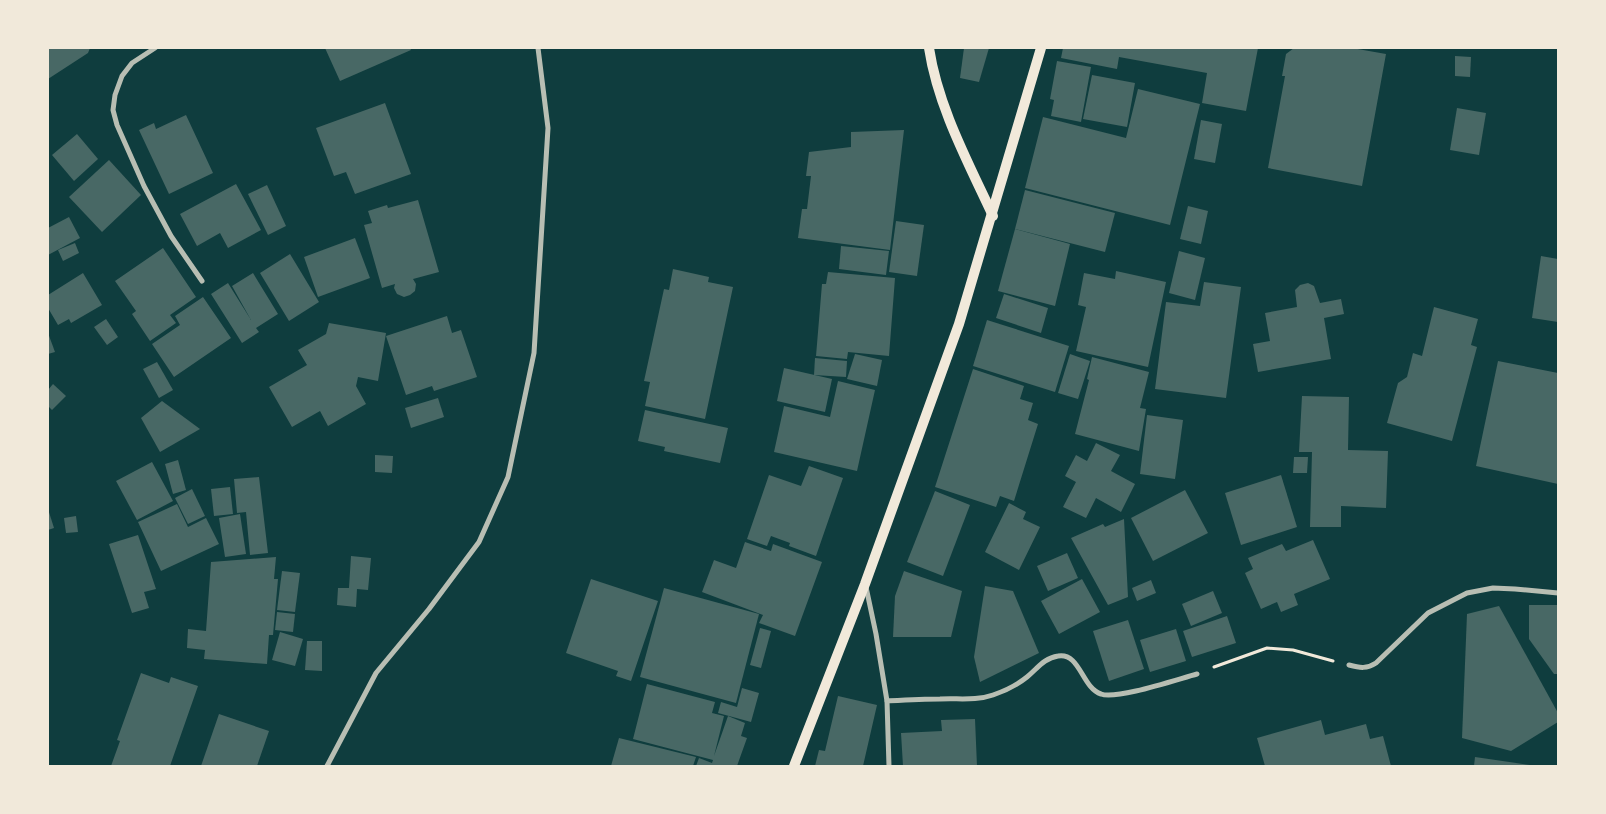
<svg xmlns="http://www.w3.org/2000/svg" width="1606" height="814" font-family="'Source Serif 4',serif">
<rect width="100%" height="100%" fill="#0f3d3e"/>
<g fill="#486865">
<path d="M48,48H90L88,53L48,79Z"/>
<path d="M325,48H410L411,50L340,81Z"/>
<path d="M964,48H989L979,82L960,78Z"/>
<path d="M1063,48H1258L1246,111L1202,103L1207,73L1119,57L1117,69L1061,58Z"/>
<path d="M1294,48H1352L1386,54L1362,186L1268,168L1285,76H1282L1286,54Z"/>
<path d="M1455,56L1471,57L1470,77L1455,76Z"/>
<path d="M1057,61L1091,67L1081,122L1051,116L1054,100L1050,99Z"/>
<path d="M1092,75L1135,83L1127,127L1083,119Z"/>
<path d="M1138,89L1200,104L1170,225L1025,188L1043,117L1126,138Z"/>
<path d="M385,103L411,174L355,194L346,172L334,176L316,128Z"/>
<path d="M1457,108L1486,113L1479,155L1450,150Z"/>
<path d="M186,115L213,173L169,194L139,130L154,123L156,129Z"/>
<path d="M1201,120L1222,124L1215,163L1194,159Z"/>
<path d="M904,130L890,250L798,238L802,209H807L811,176H806L809,152L851,147V132Z"/>
<path d="M77,134L98,159L74,181L52,155Z"/>
<path d="M109,160L141,195L102,232L69,197Z"/>
<path d="M236,184L261,230L228,248L220,233L197,246L180,214Z"/>
<path d="M267,185L286,226L268,235L248,194Z"/>
<path d="M1025,190L1115,213L1105,252L1015,229Z"/>
<path d="M418,200L439,272L413,279L416,284L415,291L410,295L404,297L397,294L394,288L395,284L382,288L364,225L372,223L368,211L387,205L388,208Z"/>
<path d="M1188,206L1208,211L1201,244L1180,239Z"/>
<path d="M69,217L80,238L48,255V228Z"/>
<path d="M896,221L924,225L917,276L889,272Z"/>
<path d="M1015,229L1070,244L1055,306L998,291Z"/>
<path d="M355,238L370,278L318,297L304,257Z"/>
<path d="M75,243L79,253L63,261L58,250Z"/>
<path d="M841,246L889,251L886,275L839,269Z"/>
<path d="M163,248L196,297L170,315L176,323L150,341L132,314L136,311L115,281Z"/>
<path d="M1179,251L1205,258L1195,300L1169,293Z"/>
<path d="M290,254L319,302L289,321L260,273Z"/>
<path d="M1541,256L1558,259V322L1532,318Z"/>
<path d="M673,269L709,277L708,282L733,287L705,419L645,406L650,382L644,381L664,289L669,290Z"/>
<path d="M1116,271L1166,282L1148,367L1076,351L1086,307L1078,305L1084,273L1115,279Z"/>
<path d="M828,272L895,278L889,356L848,352L847,359L816,356L822,284H826Z"/>
<path d="M83,273L102,305L71,323L69,319L58,325L48,308V295Z"/>
<path d="M253,273L278,314L256,328L259,332L242,343L211,294L228,283L251,320L232,286Z"/>
<path d="M1204,282L1241,287L1226,398L1155,389L1166,302L1200,306Z"/>
<path d="M1308,283L1314,286L1320,303L1341,299L1344,314L1324,318L1331,359L1258,372L1253,344L1270,341L1265,313L1297,307L1295,290L1300,285Z"/>
<path d="M1004,294L1048,308L1041,333L996,318Z"/>
<path d="M203,297L231,338L174,377L152,344L180,325L175,316Z"/>
<path d="M1434,307L1478,319L1471,345L1477,347L1452,441L1387,423L1398,383L1407,377L1413,353L1422,356Z"/>
<path d="M447,316L452,333L461,330L477,377L434,391L432,386L406,395L386,336Z"/>
<path d="M106,319L118,337L107,345L94,327Z"/>
<path d="M987,320L1069,346L1055,392L973,366Z"/>
<path d="M329,323L386,333L378,381L358,377L356,386L366,404L328,426L320,411L292,427L269,387L307,365L298,350L326,334Z"/>
<path d="M48,333L55,352L48,354Z"/>
<path d="M855,354L882,360L877,386L847,379Z"/>
<path d="M1070,354L1090,361L1078,399L1058,393Z"/>
<path d="M1092,357L1149,372L1140,408L1146,409L1139,451L1075,434L1089,380L1087,379Z"/>
<path d="M815,358L847,361L846,377L814,375Z"/>
<path d="M1498,361L1558,373V484L1476,466Z"/>
<path d="M157,362L173,390L159,398L143,369Z"/>
<path d="M784,368L832,379L825,412L777,401Z"/>
<path d="M973,369L1024,386L1020,399L1033,403L1028,420L1038,424L1014,501L1000,496L996,507L935,487Z"/>
<path d="M838,381L875,390L857,471L774,452L784,406L830,417Z"/>
<path d="M53,384L66,396L52,410L48,406V390Z"/>
<path d="M1302,396L1349,397L1348,450L1388,451L1386,508L1341,506V527H1310L1312,452H1299Z"/>
<path d="M438,398L444,417L411,428L405,408Z"/>
<path d="M162,401L200,429L160,452L141,418Z"/>
<path d="M645,410L728,428L720,463L664,451L665,447L638,441Z"/>
<path d="M1147,415L1183,420L1175,479L1140,474Z"/>
<path d="M1096,443L1120,455L1111,471L1135,484L1121,512L1096,498L1086,518L1063,507L1076,482L1065,476L1076,455L1087,461Z"/>
<path d="M375,455L393,456L392,473L375,472Z"/>
<path d="M1294,457H1308L1307,473H1293Z"/>
<path d="M178,460L186,490L173,494L165,464Z"/>
<path d="M152,462L173,501L137,520L116,481Z"/>
<path d="M809,466L843,478L816,556L789,546L790,543L771,536L767,546L747,539L769,475L801,486Z"/>
<path d="M1281,475L1297,527L1241,545L1225,493Z"/>
<path d="M259,477L268,553L250,555L246,512L237,513L234,479Z"/>
<path d="M230,487L233,514L214,516L211,489Z"/>
<path d="M192,489L205,516L188,524L175,498Z"/>
<path d="M1185,490L1208,533L1153,561L1131,518Z"/>
<path d="M935,491L970,505L943,576L907,562Z"/>
<path d="M1009,503L1026,512L1023,519L1040,527L1019,570L985,552Z"/>
<path d="M177,504L188,527L206,518L219,544L161,571L138,522Z"/>
<path d="M48,509L54,528L48,530Z"/>
<path d="M240,514L246,554L225,557L219,518Z"/>
<path d="M76,516L78,532L66,533L64,518Z"/>
<path d="M1124,519L1128,597L1108,605L1071,538L1103,524L1105,527Z"/>
<path d="M138,535L156,589L144,592L149,608L132,613L109,544Z"/>
<path d="M1313,540L1330,579L1294,594L1298,605L1281,612L1277,602L1261,609L1245,573L1253,569L1248,558L1282,544L1286,551Z"/>
<path d="M745,542L771,551L773,544L822,562L795,636L759,623L763,615L702,592L714,560L736,568Z"/>
<path d="M1067,553L1078,578L1048,591L1037,566Z"/>
<path d="M351,556L371,558L368,590L357,589L356,607L337,605L338,588H349Z"/>
<path d="M276,557L274,579H278L273,635H269L267,664L204,659L205,650L187,648L188,629L206,631L211,562Z"/>
<path d="M282,571L300,573L295,612L277,610Z"/>
<path d="M904,571L962,591L951,637H893L895,596Z"/>
<path d="M591,579L658,601L631,681L616,676L618,671L566,653Z"/>
<path d="M1082,579L1100,612L1059,634L1041,601Z"/>
<path d="M1151,580L1156,593L1137,601L1132,588Z"/>
<path d="M985,586L1013,591L1039,653L980,682L974,657Z"/>
<path d="M664,588L759,614L736,703L640,677Z"/>
<path d="M1213,591L1222,613L1191,626L1182,604Z"/>
<path d="M1529,605H1558V674H1554L1529,639Z"/>
<path d="M1499,606L1558,713V722L1511,751L1462,738L1467,614Z"/>
<path d="M277,612L295,614L293,632L275,630Z"/>
<path d="M1227,616L1236,643L1192,657L1183,631Z"/>
<path d="M1128,620L1144,669L1109,681L1093,631Z"/>
<path d="M760,628L771,631L761,668L750,665Z"/>
<path d="M1176,629L1186,661L1150,672L1140,640Z"/>
<path d="M280,632L303,639L295,666L272,660Z"/>
<path d="M307,641H322V671L305,670Z"/>
<path d="M141,673L169,683L171,677L198,686L170,766H111L120,741L117,740Z"/>
<path d="M647,684L715,702L712,713L724,716L714,756L728,716L745,723L741,736L747,738L737,766H696L699,758L712,763L713,760L633,739Z"/>
<path d="M742,688L759,693L751,722L718,713L721,702L737,707Z"/>
<path d="M838,696L877,705L863,766H815L819,750L825,751Z"/>
<path d="M219,714L269,731L257,766H201Z"/>
<path d="M975,719L977,766H903L901,733L942,731L941,720Z"/>
<path d="M1321,720L1325,735L1366,724L1370,739L1383,736L1391,766H1265L1257,738Z"/>
<path d="M619,738L696,757L693,766H611Z"/>
<path d="M1475,757L1530,765V766H1474Z"/>
</g>
<g fill="none" stroke-linecap="round" stroke-linejoin="round">
<path stroke="#f1e9da" stroke-width="3" d="M1214,667L1267,648L1293,650L1333,661"/>
<g stroke="#b8beb3" stroke-width="5">
<path d="M155,48L132,63L122,76L115,95L113,110L117,125L144,186L171,236L202,281"/>
<path d="M866,587L876,634L887,701L889,766"/>
<path d="M1349,665C1360,668 1367,669 1376,663L1428,613L1467,593L1493,588L1515,589L1558,593"/>
<path d="M887,701C905,700 922,699 940,699C958,698 976,701 993,695C1005,691 1017,685 1027,677C1037,669 1044,658 1058,656C1080,652 1082,688 1101,694C1116,700 1178,679 1197,674"/>
<path d="M327,766L376,673L429,609L479,542L508,477L534,353L548,128L538,48"/>
</g>
<g stroke="#f1e9da" stroke-width="10">
<path d="M929,48C938,107 968,162 993,216"/>
<path d="M794,766L865,584L959,324L1041,48"/>
</g>
</g>
<rect width="1606" height="814" fill="none" stroke="#f1e9da" stroke-width="98"/>
</svg>
